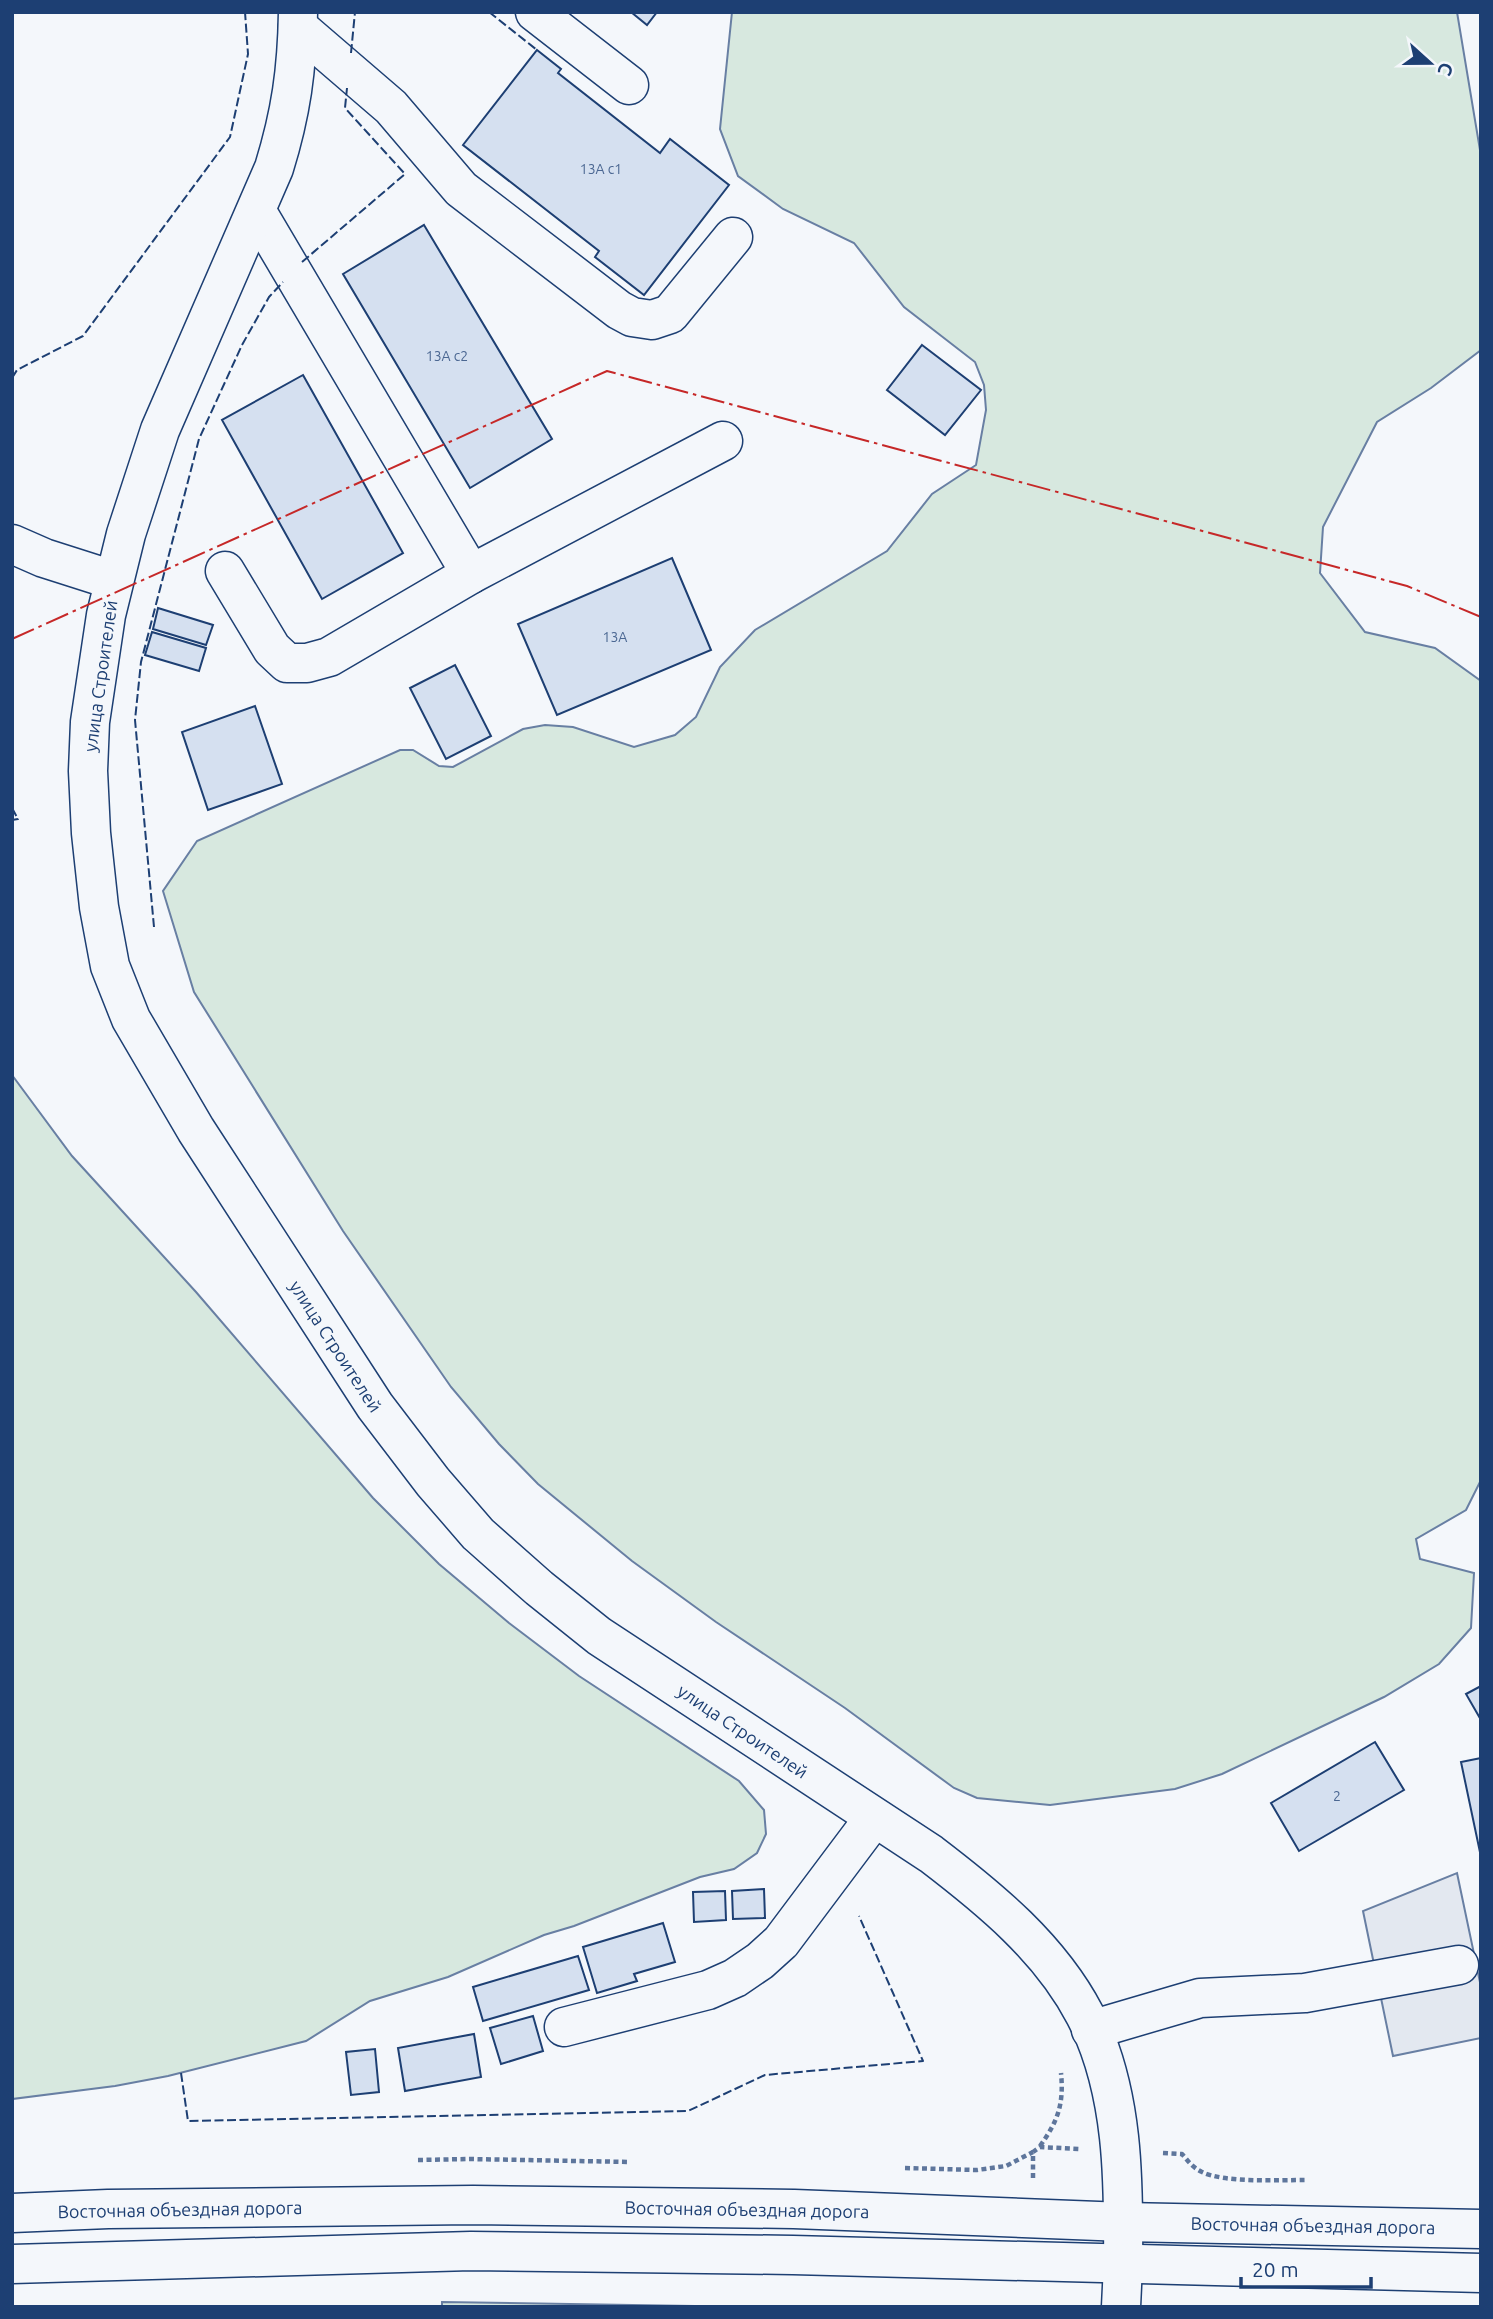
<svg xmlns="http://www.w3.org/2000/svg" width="1493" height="2319" font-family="Ubuntu,sans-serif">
<rect width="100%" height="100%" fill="#f4f7fb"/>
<g fill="#d7e8df" stroke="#687fa3" stroke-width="2">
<path d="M732,12H1457L1481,156V350L1431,388L1377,422L1323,527L1320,573L1365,632L1435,648L1481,681V1480L1466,1510L1416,1539L1420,1559L1474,1573L1471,1628L1439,1664L1384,1697L1222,1774L1175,1789L1050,1805L977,1798L954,1788L845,1708L716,1622L632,1561L538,1484L499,1444L451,1387L343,1231L194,992L163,891L197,841L400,750H413L439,766L453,767L523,729L545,725L573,727L634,747L675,735L696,717L720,667L755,630L887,551L932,494L976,465L986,410L984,385L975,362L904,307L854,243L783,209L738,176L720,129Z"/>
<path d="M12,1075L72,1156L196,1292L373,1498L439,1564L509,1623L579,1676L739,1781L764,1810L766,1834L757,1853L734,1869L700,1877L574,1926L544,1935L448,1977L370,2001L306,2041L168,2076L115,2086L12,2099Z"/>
<path d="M442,2302L757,2307H442Z"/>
</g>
<path fill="#e3e8f0" stroke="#687fa3" stroke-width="2" d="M1457,1873L1481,1987V2038L1393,2056L1363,1911Z"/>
<g fill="#d5e0f0" stroke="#1d3f73" stroke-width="2">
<path d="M631,12H657L647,25Z"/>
<path d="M537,50L561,69L558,73L660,153L670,139L729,185L644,295L595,257L599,251L463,145Z"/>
<path d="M424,225L552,439L470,488L343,274Z"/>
<path d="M922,345L981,390L945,435L887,390Z"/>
<path d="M303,375L403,553L322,599L222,420Z"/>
<path d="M672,558L711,650L557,715L518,624Z"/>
<path d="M158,608L213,625L206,645L153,629Z"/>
<path d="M152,632L206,648L199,671L145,655Z"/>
<path d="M455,665L491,736L446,759L410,688Z"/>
<path d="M255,706L282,784L208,810L182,732Z"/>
<path d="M1481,1686V1720L1466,1694Z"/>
<path d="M1375,1742L1404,1790L1299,1851L1271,1803Z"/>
<path d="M1481,1758V1857L1461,1762Z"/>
<path d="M764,1889L765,1918L733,1919L732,1891Z"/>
<path d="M725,1891L726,1920L694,1922L693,1892Z"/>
<path d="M663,1923L675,1962L634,1974L637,1981L597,1993L583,1947Z"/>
<path d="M578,1956L589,1990L483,2021L473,1987Z"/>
<path d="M533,2016L543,2051L501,2064L490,2028Z"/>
<path d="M474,2034L481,2077L405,2091L398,2048Z"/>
<path d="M375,2049L379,2092L351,2095L346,2052Z"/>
</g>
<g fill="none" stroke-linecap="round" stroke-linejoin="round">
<g stroke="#1d3f73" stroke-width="41">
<g id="minor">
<path d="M535,12L629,85"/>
<path d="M298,27L391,107L461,189L619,310L632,317L652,320L670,314L733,237"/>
<path d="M257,212L471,574"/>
<path d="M12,544L44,558L113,580"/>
<path d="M225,571L272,649L287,663H307L329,657L471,574L723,441"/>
<path d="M564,2027L708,1990L735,1978L760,1961L781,1942L874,1818"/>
<path d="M1091,2030L1200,1998L1305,1993L1459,1965"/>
<path d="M1121,2307L1123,2265"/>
</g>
</g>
<g stroke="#1d3f73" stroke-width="41">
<g id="major">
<path d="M298,12C297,70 291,113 274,168L160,430L126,534L106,615L90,722L88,771L91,833L99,907L110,966L131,1019L196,1130L375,1406L433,1482L478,1534L539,1588L599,1636L931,1854C990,1899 1050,1948 1085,2015C1124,2090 1124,2182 1123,2265"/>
<path d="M12,2213L108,2209L473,2205L794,2209L1124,2222L1481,2229"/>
<path d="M12,2264L471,2251L793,2255L1481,2273"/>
</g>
</g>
<g stroke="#5e769c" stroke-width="4.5" stroke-dasharray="5 3.5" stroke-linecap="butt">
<path d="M1040,2146C1058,2121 1064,2104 1061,2073"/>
<path d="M1163,2153L1182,2154C1188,2161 1193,2168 1202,2172C1224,2183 1280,2180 1306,2180"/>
<path d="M418,2160L470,2159L630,2162"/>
<path d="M905,2168L977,2170L1006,2166L1033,2152"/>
<path d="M1033,2178V2152L1040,2147L1080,2149"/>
</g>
<use href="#minor" stroke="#f4f7fb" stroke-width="38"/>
<use href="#major" stroke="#f4f7fb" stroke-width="38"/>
<g stroke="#1d3f73" stroke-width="2" stroke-dasharray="9 3.5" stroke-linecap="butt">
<path d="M489,12L537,50"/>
<path d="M351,53L355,12"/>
<path d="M302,262L405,174L345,108L347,88"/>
<path d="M12,378L17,370L83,336L230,137L248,54L245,12"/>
<path d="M12,808L18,819L12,820"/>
<path d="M154,927L135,720L141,662L199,439L242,345L269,297L283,282"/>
<path d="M181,2073L188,2121L688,2111L765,2075L923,2061L859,1916"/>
</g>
<path stroke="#c62828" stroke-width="2" stroke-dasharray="24 5 3.5 5" stroke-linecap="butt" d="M12,639L607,371L1407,586L1481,617"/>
</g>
<g text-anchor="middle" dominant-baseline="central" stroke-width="5" stroke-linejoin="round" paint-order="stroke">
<g font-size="14" fill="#4b6792">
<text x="601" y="169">13А с1</text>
<text x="447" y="356">13А с2</text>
<text x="615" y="637">13А</text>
<text x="1337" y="1796">2</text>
</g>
<g font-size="18" fill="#1d3f73" stroke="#f4f7fb">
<text transform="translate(100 676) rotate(-82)">улица Строителей</text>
<text transform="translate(336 1346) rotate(57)">улица Строителей</text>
<text transform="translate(743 1731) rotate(34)">улица Строителей</text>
<text transform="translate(180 2209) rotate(-1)">Восточная объездная дорога</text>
<text transform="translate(747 2209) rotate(1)">Восточная объездная дорога</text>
<text transform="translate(1313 2225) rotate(1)">Восточная объездная дорога</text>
</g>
</g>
<rect width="1493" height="2319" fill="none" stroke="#1d3f73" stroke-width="28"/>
<g transform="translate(1430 63) rotate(111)" stroke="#f4f7fb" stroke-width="5" paint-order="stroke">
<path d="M0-5L12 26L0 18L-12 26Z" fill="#1d3f73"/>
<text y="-10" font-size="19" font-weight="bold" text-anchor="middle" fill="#1d3f73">С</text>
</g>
<path d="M1241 2277v10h130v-10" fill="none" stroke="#1d3f73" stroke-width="3.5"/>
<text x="1252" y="2277" font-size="21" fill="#1d3f73" stroke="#f4f7fb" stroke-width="5" paint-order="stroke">20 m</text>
</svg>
